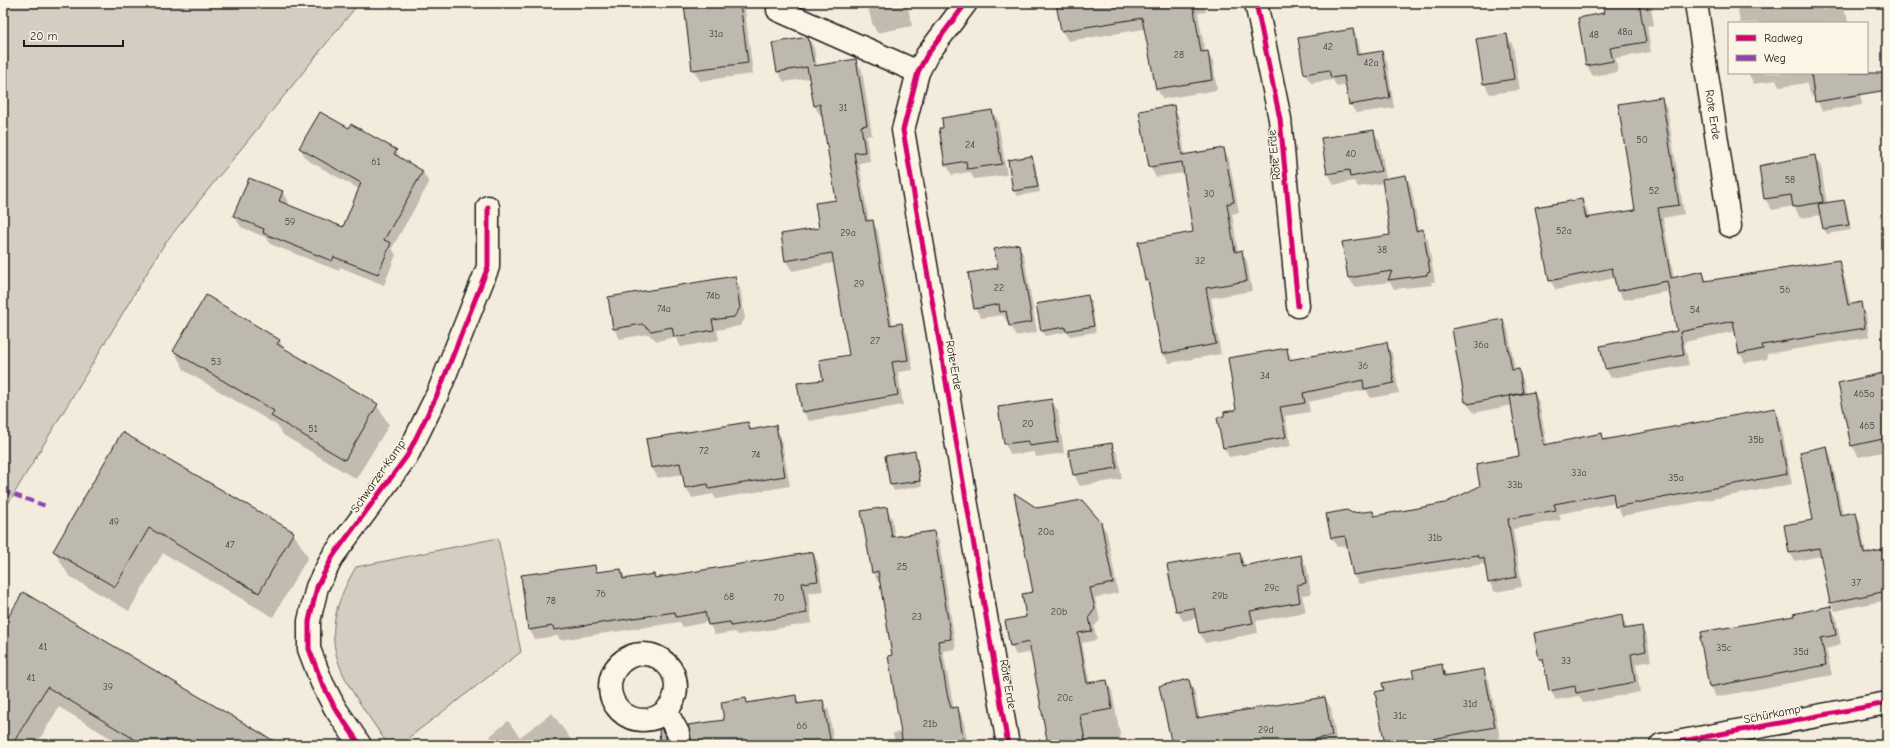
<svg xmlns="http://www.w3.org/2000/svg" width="1890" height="748" font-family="'Comic Neue',sans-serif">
<rect width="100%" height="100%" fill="#f3ecdd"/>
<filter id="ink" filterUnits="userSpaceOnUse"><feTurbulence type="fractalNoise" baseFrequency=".025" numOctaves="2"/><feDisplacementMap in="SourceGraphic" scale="8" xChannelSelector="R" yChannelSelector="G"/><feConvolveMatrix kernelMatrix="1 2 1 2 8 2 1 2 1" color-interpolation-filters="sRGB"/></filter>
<g filter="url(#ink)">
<g fill="#d3cec1" stroke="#78756e">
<path d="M3,3H359L165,243L3,512Z"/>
<path d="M498,538L521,652L399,745H388C344,678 309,646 356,567Z"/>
</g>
<g fill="#0003">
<path d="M706,3H741L745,10L753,74L700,81L693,69Z"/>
<path d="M867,3H907L912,26L877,33L872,23Z"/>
<path d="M1057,3H1204L1206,12L1198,13L1205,52H1207L1213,62L1217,90L1163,99L1157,89L1145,29L1068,41L1062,31Z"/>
<path d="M1602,3H1650L1654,25L1647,26L1651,52L1616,58L1618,72L1593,76L1587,66L1604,14Z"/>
<path d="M1737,3H1821L1822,10L1841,6L1847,16L1848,23H1740Z"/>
<path d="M1353,30L1358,40L1361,55L1382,52L1387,61L1394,108L1356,113L1350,104L1347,85L1337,87L1333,80L1311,83L1305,74L1300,39Z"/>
<path d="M1507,35L1513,46L1520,90L1490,94L1484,83Z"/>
<path d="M809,39L814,48L817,66L856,60L862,70L872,135L866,136L870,161L859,163L869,222L872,221L878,231L893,326L901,324L907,334L913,370L898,372L903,405L809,421L803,411L824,381L850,356L834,263L792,271L786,261L820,229L837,201L823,115H820L814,105L810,78L784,82L778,72L773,44Z"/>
<path d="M1748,73H1857L1862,105L1822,111L1815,96L1812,97L1806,83L1780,87L1776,80L1754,84Z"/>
<path d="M1661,98L1667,108L1684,214L1663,218L1674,278L1702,272L1708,282L1838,261L1843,271L1851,305L1860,304L1866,313L1869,337L1767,354V359L1745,363L1740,353L1736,331L1684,342L1689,365L1611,378L1606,369L1678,332L1670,291L1623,300L1618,290L1615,278L1556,290L1550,280L1582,200L1587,209L1589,218L1636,211Z"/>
<path d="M1173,107L1179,117L1185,155L1223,149L1229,159L1239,212L1232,214L1238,252L1241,251L1247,261L1252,291L1211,298L1221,354L1169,363L1163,353L1151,288L1146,280L1194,233L1184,173L1156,177L1150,167L1140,112Z"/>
<path d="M992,111L998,121L1007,175L974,179L970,172L952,175L946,164Z"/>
<path d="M349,130L396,150L401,159L423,172L429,183L392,248L396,255L384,285L340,267L339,271L270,244L267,238L241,227L234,216L282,192L289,203L288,206L344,228L359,189L307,160L300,148Z"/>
<path d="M1373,131L1380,142L1386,179L1406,176L1411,186L1419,231L1423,230L1428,240L1435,282H1431L1432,285L1394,289L1390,282L1355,287L1349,278L1344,243L1391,236L1383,183L1358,187L1354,181L1334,185L1328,173Z"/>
<path d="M1814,156L1821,167L1827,204L1843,201L1847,206L1851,230L1827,234L1824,229L1821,215L1800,218L1794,206L1772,210L1765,199L1764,164Z"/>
<path d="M1032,157L1035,163L1040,192L1017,196L1014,190Z"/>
<path d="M1018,245L1024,256L1037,332L1016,336L1009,321L1007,322L1003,315L981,318L975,308L999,268Z"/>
<path d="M734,277L740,287L745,319L740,326L717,330L719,340L681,347L675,337L657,341L648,334L620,339L614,329L609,298Z"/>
<path d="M1088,296L1091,301L1096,332L1070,336L1067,332L1045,336L1042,331Z"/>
<path d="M1503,321L1508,329L1515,370H1518L1523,379L1526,394L1534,393L1539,402L1547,445L1602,434L1605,441L1775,409L1780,419L1792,484L1622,516L1616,503L1559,514L1561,520L1513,529L1522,587L1495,592L1489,582L1487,567L1483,564L1359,584L1353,575L1348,545L1337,547L1332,538L1352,514L1373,512L1376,517L1446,504L1481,487L1520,457L1512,405L1474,413L1466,402Z"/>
<path d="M279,340L285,350L377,405L389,425L356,479L283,435L278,426L185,371L174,351Z"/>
<path d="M1386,343L1392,353L1399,393L1371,398L1366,390L1308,402L1310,412L1285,416L1291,446L1229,457L1224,448L1237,410L1286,349L1292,360Z"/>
<path d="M1887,373V451L1859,457L1852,446Z"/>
<path d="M1051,400L1058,411L1064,453L1036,457L1034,452L1011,455L1005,444Z"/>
<path d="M748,423L752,431L775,426L781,437L790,486L716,499L713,494L692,498L686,487L683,474L658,478L652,468L648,440Z"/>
<path d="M123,433L293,533L308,557L273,617L163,553L129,611L69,576L54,551Z"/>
<path d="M1111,444L1118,455L1122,479L1080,486L1074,475L1070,451Z"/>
<path d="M1827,447L1831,456L1843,515L1855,513L1860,521L1866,554L1887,550V600L1835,611L1831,602L1821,556L1795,561L1790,553L1814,521Z"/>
<path d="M914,452L917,457L922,486L894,491L891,485L886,457Z"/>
<path d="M886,508L892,518L895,538L933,532L939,541L956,649L943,651L954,709L958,708L963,718L968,745H895L893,733L902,732L893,656L880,582H878L873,572Z"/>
<path d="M1037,509L1101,523L1107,533L1118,593L1095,598L1100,620L1094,627L1097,640L1082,643L1090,684L1106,681L1112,691L1122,745H1049L1032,652L1016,655L1011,645L1027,618L1034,593Z"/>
<path d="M813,553L818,563L823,591L808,593L812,623L738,635L735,632L715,635L708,622L683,627L680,622L560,640L558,636L535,639L529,629L594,566L599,573L621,570L626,579H656Z"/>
<path d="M1239,553L1246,567L1301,556L1307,567L1311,594L1302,595L1306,612L1256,621L1258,633L1205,643L1200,633L1197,618L1183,621L1177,611Z"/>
<path d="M1830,607L1836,617L1841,645L1826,649L1832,675L1716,697L1710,687L1701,638L1795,617Z"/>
<path d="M1621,616L1628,630L1641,627L1647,637L1651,661L1636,664L1640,692L1583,703L1579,696L1556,700L1550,690L1545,669L1540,659Z"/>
<path d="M3,628L279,745H122L59,707L36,745H3Z"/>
<path d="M1441,665L1447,675L1483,670L1489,680L1500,738L1462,745H1386L1385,691Z"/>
<path d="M1188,680L1194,690L1200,719L1325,698L1331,708L1337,745H1173Z"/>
<path d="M795,696L800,704L823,701L829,711L834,745H699L745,699L748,704Z"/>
<path d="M552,713L575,745H495L490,736L508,721L520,737Z"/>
</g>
<g fill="#beb9ae" stroke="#1c1c1c">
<path d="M699,3H740L748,63L692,70L684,5Z"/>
<path d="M1056,3H1193L1201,52L1208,51L1212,80L1156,89L1142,18L1061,31Z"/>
<path d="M1602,3H1639L1646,42L1610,48L1613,61L1586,66L1578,18L1604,13Z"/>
<path d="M1353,29L1357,55L1382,51L1390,98L1349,105L1344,76L1331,78L1329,70L1304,74L1298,38Z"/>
<path d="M1507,34L1514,79L1483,84L1476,39Z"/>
<path d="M808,37L814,66L856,59L867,125L861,126L865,152L854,153L866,221L873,220L890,325L902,323L908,360L892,362L898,395L802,412L797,383L823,380L819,360L849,355L832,253L785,261L781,234L819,228L815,203L836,200L820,104L814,106L807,67L777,72L772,43Z"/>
<path d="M1811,73H1887V90L1815,102Z"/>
<path d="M1662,97L1679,205L1658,208L1671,278L1703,271L1705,281L1839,260L1848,305L1861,302L1865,328L1762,345L1763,349L1739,354L1733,321L1680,332L1684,355L1605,369L1600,346L1677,331L1667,281L1617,291L1612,268L1549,281L1535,207L1582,199L1586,218L1635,210L1618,104Z"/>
<path d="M1174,105L1182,155L1224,148L1234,202L1227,204L1235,252L1242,250L1247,281L1206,288L1216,344L1162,354L1148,280H1145L1138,242L1193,232L1182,162L1149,167L1139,111Z"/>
<path d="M992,110L1002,164L967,169L966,161L945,165L939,128H943L942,118Z"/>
<path d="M320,112L349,128L351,124L397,150L394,154L423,171L384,240L391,243L378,274L334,257L332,261L263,233L264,229L233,216L249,178L283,191L279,201L343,227L361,183L299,148Z"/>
<path d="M1374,130L1381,171L1350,177L1349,170L1327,174L1321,138Z"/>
<path d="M1815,155L1823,202L1793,207L1791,195L1764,199L1759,166Z"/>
<path d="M1032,156L1038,187L1013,191L1008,160Z"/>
<path d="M1406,175L1416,231L1423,229L1430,272L1427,273V275L1388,280L1392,271L1348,278L1342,242L1390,235L1382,179Z"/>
<path d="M1844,200L1849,225L1823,229L1818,204Z"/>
<path d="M1019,244L1032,322L1009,326L1006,311L1000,312L999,304L974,309L968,273L998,268L994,249Z"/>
<path d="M735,276L740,308L734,317L712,320L714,330L674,337L672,327L651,331L642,324L613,329L608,297Z"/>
<path d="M206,295L280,340L277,344L378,404L345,460L271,416L274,411L173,351Z"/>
<path d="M1088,295L1094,326L1066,331L1065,327L1041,331L1036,304Z"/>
<path d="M1503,319L1512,370L1519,369L1523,393L1468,404L1467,402H1465L1452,329Z"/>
<path d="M1387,342L1394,383L1364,389L1363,380L1303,393L1305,403L1280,407L1286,437L1223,448L1217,418L1224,416V412L1236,410L1228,358L1287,348L1289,360Z"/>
<path d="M1887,372V438L1851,446L1838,383Z"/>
<path d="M1534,392L1544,445L1602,433L1603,440L1775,408L1787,474L1615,507L1613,493L1554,504L1556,510L1508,519L1517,577L1488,583L1484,558H1479L1478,555L1353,575L1345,536L1331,538L1326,514L1347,510L1352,513L1373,511L1374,516L1445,503L1480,486L1476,464L1519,456L1510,396Z"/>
<path d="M1052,399L1058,442L1029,446L1028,441L1004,444L998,407Z"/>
<path d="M748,422L750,430L776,425L785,476L709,489L708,484L685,488L680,463L651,468L646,439Z"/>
<path d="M122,432L294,532L259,593L149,528L115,587L53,551Z"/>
<path d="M1112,443L1117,468L1073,475L1068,450Z"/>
<path d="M1827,446L1840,515L1856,512L1864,554L1887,549V591L1830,603L1819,548L1789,553L1784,525L1813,520L1800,452Z"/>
<path d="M915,451L920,481L890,485L885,456Z"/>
<path d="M1014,493L1037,508L1082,500L1101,522L1113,583L1090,588L1095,609L1089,617L1092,631L1078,633L1087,683L1107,680L1112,709L1080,715L1086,745H1048L1029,642L1010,646L1005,621L1026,617L1022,594L1033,592Z"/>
<path d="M887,507L892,537L934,531L951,639L938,641L947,693L951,708L958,707L964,745H903L888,656L892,655L878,571L872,573L861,511Z"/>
<path d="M813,552L818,581L802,583L807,613L731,626L730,622L708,625L705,612L676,617L675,612L554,630L553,626L528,630L521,575L595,565L596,572L621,569L623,579L654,574L655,578Z"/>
<path d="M1240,552L1242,566L1301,555L1306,583L1297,585L1300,602L1250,611L1253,623L1199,633L1194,608L1176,611L1167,565Z"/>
<path d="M23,592L176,683L281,745H144L47,687L12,745H3V626Z"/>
<path d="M1831,606L1836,635L1821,638L1826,665L1709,687L1700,637H1702L1701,632L1794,616L1793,614Z"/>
<path d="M1622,615L1624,629L1642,626L1646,651L1631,654L1635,682L1576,693L1575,686L1549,691L1543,659H1539L1534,633Z"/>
<path d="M1442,664L1444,676L1484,669L1495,727L1400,745H1385L1375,692L1384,690L1382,683L1414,677L1412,670Z"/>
<path d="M1189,679L1197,718L1325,697L1332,736L1285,745H1172L1159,686Z"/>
<path d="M796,695L797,704L823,700L831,745H692L688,725L724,720L721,702L746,698L747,703Z"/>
<path d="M661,728L666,737L667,745H660L659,729Z"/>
</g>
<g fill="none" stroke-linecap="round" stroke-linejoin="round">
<g stroke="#1c1c1c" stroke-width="25">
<g id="minor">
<path d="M966,3L927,55L918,72L903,130L1008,745"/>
<path d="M1256,3L1280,119L1298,306"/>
<path id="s1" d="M1696,3L1730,226"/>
<path d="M778,10L918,72"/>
<circle cx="643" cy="687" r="33"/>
<path d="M666,711L678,733L680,745"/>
<path d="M360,745L335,708L322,683L309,649V621L317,587L333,556L407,456L438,393L488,267V207"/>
<path d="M1661,745L1887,703"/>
</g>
</g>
<use href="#minor" stroke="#fcf5e5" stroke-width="22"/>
<path stroke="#8e44ad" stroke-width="4" stroke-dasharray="8 4" stroke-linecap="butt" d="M3,491L46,506"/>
<g stroke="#fcf5e5" stroke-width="8">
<g id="cycleway">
<path d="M966,3L927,55L918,72L903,130L1008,745"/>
<path d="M1256,3L1280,119L1298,306"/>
<path d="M360,745L335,708L322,683L309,649V621L317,587L333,556L407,456L438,393L488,267V207"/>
<path d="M1661,745L1887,703"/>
</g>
</g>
<use href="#cycleway" stroke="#d6006c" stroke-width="5"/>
</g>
</g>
<g text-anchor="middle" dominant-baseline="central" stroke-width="3" stroke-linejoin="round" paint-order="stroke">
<g font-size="10" fill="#444340">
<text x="1625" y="32">48a</text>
<text x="716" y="34">31a</text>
<text x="1594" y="35">48</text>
<text x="1328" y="47">42</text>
<text x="1179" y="55">28</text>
<text x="1371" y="63">42a</text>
<text x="843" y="108">31</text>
<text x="1642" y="140">50</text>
<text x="970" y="145">24</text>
<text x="1351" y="154">40</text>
<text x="376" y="162">61</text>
<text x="1790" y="180">58</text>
<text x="1654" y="191">52</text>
<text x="1209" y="194">30</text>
<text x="290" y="222">59</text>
<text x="1564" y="231">52a</text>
<text x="848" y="233">29a</text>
<text x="1382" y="250">38</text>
<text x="1200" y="261">32</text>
<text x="859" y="284">29</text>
<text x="999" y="288">22</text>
<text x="1785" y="290">56</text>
<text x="713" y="296">74b</text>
<text x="664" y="309">74a</text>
<text x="1695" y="310">54</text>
<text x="875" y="341">27</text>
<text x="1481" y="345">36a</text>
<text x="216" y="362">53</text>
<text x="1363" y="366">36</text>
<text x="1265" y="376">34</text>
<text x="1864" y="394">465a</text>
<text x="1028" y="424">20</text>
<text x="1867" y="426">465</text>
<text x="313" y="429">51</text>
<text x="1756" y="440">35b</text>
<text x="704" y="451">72</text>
<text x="756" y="455">74</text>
<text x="1579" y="473">33a</text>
<text x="1676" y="478">35a</text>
<text x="1515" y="485">33b</text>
<text x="114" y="522">49</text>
<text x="1046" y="532">20a</text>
<text x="1435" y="538">31b</text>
<text x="230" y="545">47</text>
<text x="902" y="567">25</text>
<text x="1856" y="583">37</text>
<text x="1272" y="588">29c</text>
<text x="601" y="594">76</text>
<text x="1220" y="596">29b</text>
<text x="729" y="597">68</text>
<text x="779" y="598">70</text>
<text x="551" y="601">78</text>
<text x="1059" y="612">20b</text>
<text x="917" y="617">23</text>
<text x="43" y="647">41</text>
<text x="1724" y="648">35c</text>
<text x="1801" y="652">35d</text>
<text x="1566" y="661">33</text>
<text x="31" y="678">41</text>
<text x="108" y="687">39</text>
<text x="1065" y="698">20c</text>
<text x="1470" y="704">31d</text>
<text x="1400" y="716">31c</text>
<text x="930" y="724">21b</text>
<text x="802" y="726">66</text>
<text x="1266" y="730">29d</text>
</g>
<g font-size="12" fill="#1c1c1c" stroke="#fcf5e5">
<text stroke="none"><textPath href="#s1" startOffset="113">Rote Erde</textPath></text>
<text transform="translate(1274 155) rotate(-96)">Rote Erde</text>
<text transform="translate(954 365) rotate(80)">Rote Erde</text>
<text transform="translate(378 476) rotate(-55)">Schwarzer Kamp</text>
<text transform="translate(1008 684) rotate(80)">Rote Erde</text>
<text transform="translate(1772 714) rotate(-11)">Schürkamp</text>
</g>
</g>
<rect width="1890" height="748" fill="none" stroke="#fcf5e5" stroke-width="16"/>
<rect x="8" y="8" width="1874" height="732" fill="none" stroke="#1c1c1c" stroke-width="1.5" filter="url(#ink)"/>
<rect x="1728" y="22" width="140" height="52" fill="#fcf5e5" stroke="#a29e95"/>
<rect x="1736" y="35" width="20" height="6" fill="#d6006c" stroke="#a29e95"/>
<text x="1764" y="42" font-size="12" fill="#1c1c1c">Radweg</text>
<rect x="1736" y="55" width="20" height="6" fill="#8e44ad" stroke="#a29e95"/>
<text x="1764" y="62" font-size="12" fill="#1c1c1c">Weg</text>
<path d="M24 40v6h99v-6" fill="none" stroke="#1c1c1c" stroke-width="2"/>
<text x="30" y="40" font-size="12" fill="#1c1c1c" stroke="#fcf5e5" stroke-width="3" paint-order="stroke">20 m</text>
</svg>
